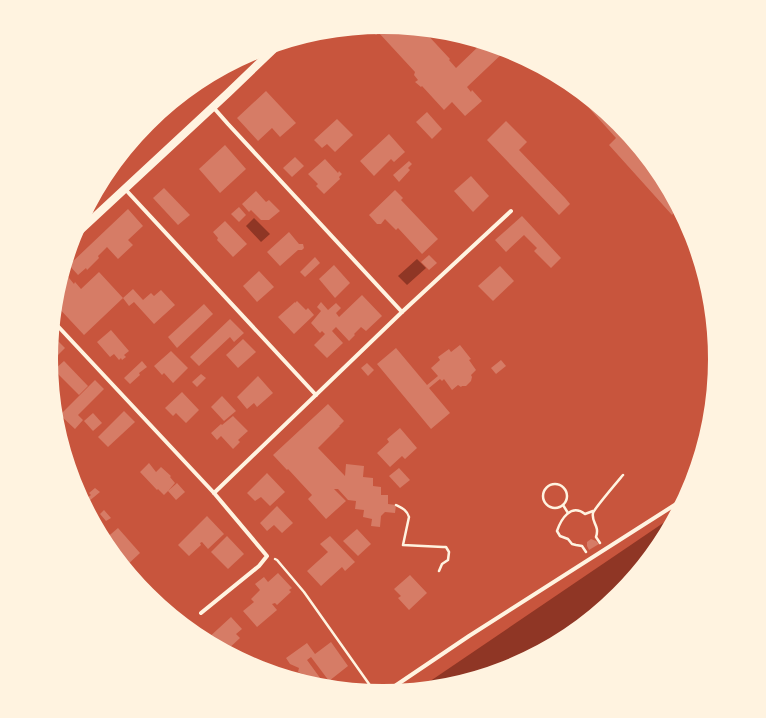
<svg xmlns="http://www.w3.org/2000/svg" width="766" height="718" font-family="'Work Sans',sans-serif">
<rect width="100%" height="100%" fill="#c8553d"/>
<g fill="#8f3625">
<path d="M254,218L270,234L261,242L246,226Z"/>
<path d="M417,259L426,268L407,285L398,276Z"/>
<path d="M675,515L660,544L618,595L568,636L510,667L448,686L420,688Z"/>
</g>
<g fill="#d67c66">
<path d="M383,26H386L376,35L369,27Z"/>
<path d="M387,26L423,30L450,59L449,60L456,68L482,43L506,50L467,87L471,92L472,90L482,101L465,116L452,102L444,110L422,86L421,87L415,82L418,80L414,75L415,72L379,33Z"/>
<path d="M563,79L568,82L619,124L660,174L678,208L672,215L609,145L616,138Z"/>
<path d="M266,91L296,123L280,137L272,128L258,141L237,118Z"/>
<path d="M427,112L442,129L432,139L416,122Z"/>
<path d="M337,119L353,135L335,152L327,144L322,148L314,140Z"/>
<path d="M506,121L527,142L519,150L565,198L570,204L559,215L487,140Z"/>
<path d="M389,134L405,152L394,162L391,159L374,176L360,161Z"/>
<path d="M225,145L246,169L220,193L199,169Z"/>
<path d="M295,157L304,166L292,177L283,168Z"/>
<path d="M325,159L338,173L339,171L342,174L339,177L340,179L324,194L316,186L318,184L308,174Z"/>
<path d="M409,161L412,164L408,168L410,170L399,182L393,175Z"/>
<path d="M471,176L489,196L473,212L454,191Z"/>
<path d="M164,188L190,215L178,225L153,198Z"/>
<path d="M395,190L403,198L401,200L438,239L422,254L398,228L396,230L385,219L381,224H377L369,215Z"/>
<path d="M256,191L266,202L269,200L280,211L269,220H261L251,210L249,212L242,204Z"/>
<path d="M239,207L246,215L239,222L231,214Z"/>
<path d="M128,209L143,226L128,240L133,245L118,259L107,247L98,256L99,258L87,270L86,268L78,275L69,265Z"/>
<path d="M522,216L561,258L551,268L534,251L537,248L524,235L506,252L495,240Z"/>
<path d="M225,221L247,244L233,257L217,240L218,238L213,232Z"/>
<path d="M289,232L299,244H303L304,248L302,250H298L280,266L267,252Z"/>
<path d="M429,255L437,263L429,270L421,262Z"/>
<path d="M315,257L320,263L305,277L300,272Z"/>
<path d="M334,265L350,283L335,298L319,279Z"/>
<path d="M500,266L514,281L493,301L478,286Z"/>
<path d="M64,270L65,272V273L74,284L75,282L81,289L99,272L123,298L84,335L55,304L56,294Z"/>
<path d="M259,271L274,287L257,302L243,286Z"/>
<path d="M133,289L143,300L151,293L154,296L161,290L175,305L154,324L134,302L129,306L123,298Z"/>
<path d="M362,295L382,316L366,331L361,327L354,334L355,335L349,341L336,327L332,331L343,343L327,358L314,345L325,334L322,331L320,333L311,323L321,311L317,307L321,302L328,310L336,303L341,308L336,313L339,317Z"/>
<path d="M297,301L306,310L308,308L314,315L294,334L278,317L295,302V303Z"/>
<path d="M204,304L213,314L177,348L168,337Z"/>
<path d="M230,319L244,333L234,342L230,337L199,366L190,357Z"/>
<path d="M111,330L129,351L124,355L126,357L122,360L121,358L119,360L114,354L110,357L97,342Z"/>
<path d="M52,335L65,348L50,363V359Z"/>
<path d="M243,339L256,352L238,368L226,355Z"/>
<path d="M460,345L471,359L469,360L476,370L471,375L472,377L471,381L466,386H462L461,387L458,385L452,390L444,379L442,381L440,379L429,388L450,413L431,429L377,364L396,348L427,385L438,376L431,368L440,360L438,357L449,349L451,352Z"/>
<path d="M171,351L188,368L173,383L164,373L162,375L154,366Z"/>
<path d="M501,360L506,366L496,374L491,368Z"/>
<path d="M64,361L88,386L79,395L54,370Z"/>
<path d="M142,361L147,367L139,373L140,375L130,384L124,378Z"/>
<path d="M367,363L374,370L368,376L361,368Z"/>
<path d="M201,374L206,378L197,387L192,382Z"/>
<path d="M258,376L273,393L257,407L254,403L247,409L237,397Z"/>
<path d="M95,380L104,389L78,415L83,420L75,429L60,415Z"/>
<path d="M182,392L199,410L186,423L176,413L173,416L165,408Z"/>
<path d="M222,396L236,411L224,421L211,407Z"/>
<path d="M328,404L344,421L339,426H340L318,448L345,476L346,464L364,466L363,477L373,478V486L381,487V495H388V504L396,505L395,513L385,512L381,516L380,527L371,526L372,519L363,517L364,510L355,509L356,501L348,500L338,489H334L346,501L326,519L308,499L312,495L288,469L287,470L273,455Z"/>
<path d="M124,411L135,422L108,447L98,437Z"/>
<path d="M93,413L102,423L93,431L84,421Z"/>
<path d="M233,416L248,431L238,440L240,442L233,449L221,436L217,440L211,433L221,424L222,425Z"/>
<path d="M400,428L417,448L405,459L402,456L390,467L377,453L389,442L387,439Z"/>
<path d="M149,463L156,472L161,467L171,476L170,477L175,483L168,491L177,483L185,492L176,500L168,491L164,495L158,489L157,490L140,472Z"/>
<path d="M399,468L410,480L400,488L389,476Z"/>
<path d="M267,473L285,492L270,506L261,497L255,501L247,493Z"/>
<path d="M95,488L100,492L88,502L86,499L91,495L89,493Z"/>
<path d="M277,506L293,523L282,533L274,525L267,531L260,523Z"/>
<path d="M104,510L111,518L106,521L100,514Z"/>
<path d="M207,516L224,534L208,549L202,542L200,543L201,545L189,556L178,545Z"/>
<path d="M118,528L140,553L125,567L106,544L104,540Z"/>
<path d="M357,529L371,544L358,556L343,541Z"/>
<path d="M227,536L244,554L228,569L211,552Z"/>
<path d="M330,536L355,562L345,571L342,567L321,586L307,571L328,552L320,544Z"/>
<path d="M591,539L596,541L599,544L589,550L587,546V542Z"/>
<path d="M278,573L292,588L289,590L291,592L277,605L275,603L272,604L277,610L257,627L243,611L254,602L251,599L260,590L255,584L264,577L268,582Z"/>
<path d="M410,575L427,593L409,610L398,598L401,596L394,589Z"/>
<path d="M231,617L242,629L236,634L240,638L226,651L206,640Z"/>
<path d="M331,642L348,666L329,681L311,657L307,660L326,686H318L307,682L308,679L302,678L303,674L298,672L299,668L290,664L286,658L307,643L315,654Z"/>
</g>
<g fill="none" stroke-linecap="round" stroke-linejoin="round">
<g stroke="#fff3e0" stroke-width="2.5">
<circle cx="555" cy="496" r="12"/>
<path d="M396,505C402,508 407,510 409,517L403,545L443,547H446L449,552L448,560L442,564L439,571"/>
<path d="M563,505L568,513"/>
<path d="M600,543L596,537C600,525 591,523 593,513C594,509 618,481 623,475"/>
<path d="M586,552L582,546L576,545L572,544L568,539L560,536L557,531C561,519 571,503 585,514L593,511"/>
<path d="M275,559L277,560L304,592L374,691"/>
</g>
<g stroke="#fff3e0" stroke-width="4">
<path d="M213,107L228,124L402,312"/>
<path d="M125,189L316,395"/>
<path d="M54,322L214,493L267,556L259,566L201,613"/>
<path d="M214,493L402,312L511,211"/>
<path d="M386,692L469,636L684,499"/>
</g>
<path stroke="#fff3e0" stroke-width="8" d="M74,236L228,93L279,44"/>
</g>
<path d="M0 0H766V718H0ZM57 359a326 326 0 1 1 652 0a326 326 0 1 1-652 0Z" fill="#fff3e0" fill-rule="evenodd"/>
<path fill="none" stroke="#fff3e0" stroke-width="2" d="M57 359a326 326 0 1 1 652 0a326 326 0 1 1-652 0Z"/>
</svg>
